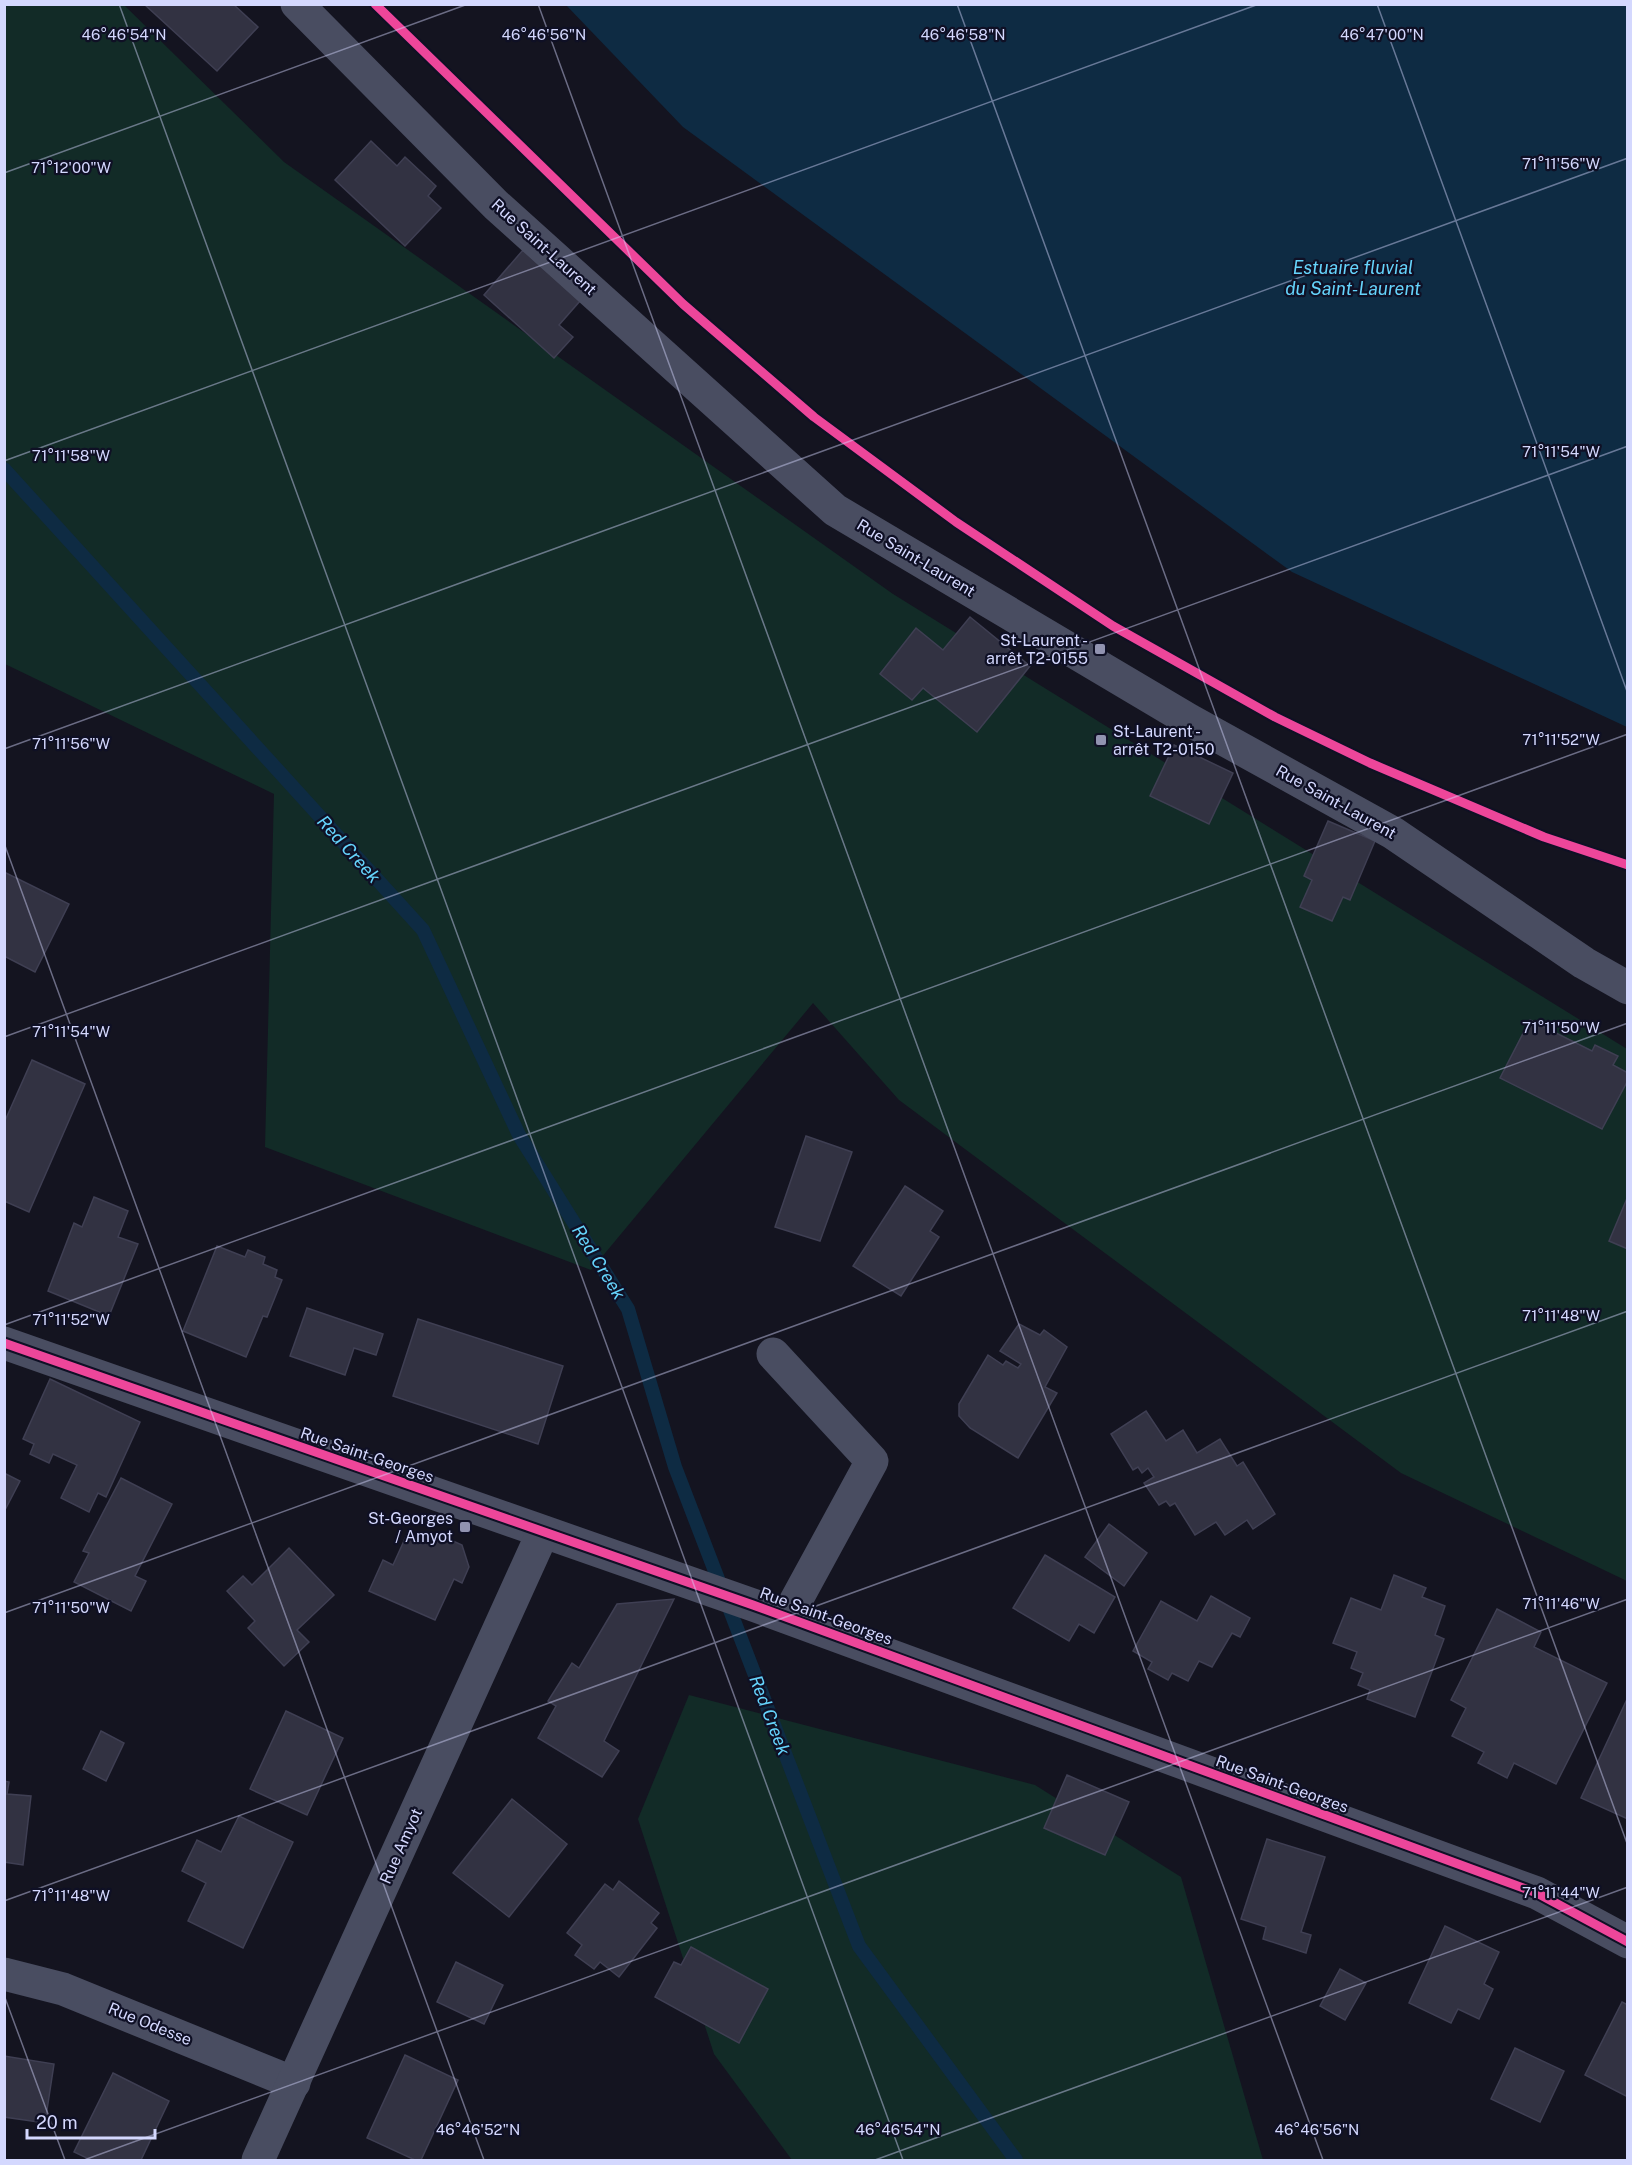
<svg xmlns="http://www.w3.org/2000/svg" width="1632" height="2165" font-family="'Public Sans',sans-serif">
<rect width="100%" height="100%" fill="#141420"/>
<g fill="#122b27">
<path d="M4,5H124L284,162L893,594L1627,1049V1581L1401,1473L899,1100L813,1003L591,1270L265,1147L274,794L5,664Z"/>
<path d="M689,1695L1035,1785L1181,1877L1263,2160H792L714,2054L638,1819Z"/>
</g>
<path fill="#0e2b43" d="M566,5H1627V727L1292,572L683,127Z"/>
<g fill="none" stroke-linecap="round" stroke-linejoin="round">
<path stroke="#0e2b43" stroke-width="14" d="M4,469L423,930L519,1135L628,1309L675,1467L859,1946L1016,2160"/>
</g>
<g fill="#323242" stroke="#3f3f53" stroke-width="1.5">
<path d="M144,4H233L258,27L217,71Z"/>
<path d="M371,141L397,166L405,157L436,186L428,196L441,208L405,246L335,180Z"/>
<path d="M523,250L580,301L559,325L573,337L554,358L484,295Z"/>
<path d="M970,617L1030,666L977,732L923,688L912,700L880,674L916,628L943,650Z"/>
<path d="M1174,745L1233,773L1209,824L1150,796Z"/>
<path d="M1328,821L1375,841L1350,900L1343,897L1332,921L1300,907L1312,880L1304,876Z"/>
<path d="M4,872L69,904L35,972L4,956Z"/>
<path d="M1530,1020L1592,1051L1595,1045L1618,1056L1613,1065L1628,1073V1080L1602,1129L1500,1078Z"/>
<path d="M32,1060L85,1084L29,1212L4,1201V1123Z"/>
<path d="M806,1136L852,1152L820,1241L775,1227Z"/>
<path d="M905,1186L943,1211L930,1231L939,1237L901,1296L853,1266Z"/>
<path d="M1628,1196V1249L1609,1241Z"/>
<path d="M94,1197L128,1211L118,1237L138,1244L109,1316L48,1291L74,1223L82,1227Z"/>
<path d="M217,1246L245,1257L248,1250L265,1257L263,1264L277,1270L275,1277L282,1280L267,1317L263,1316L246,1357L183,1331Z"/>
<path d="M307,1308L383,1334L376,1355L354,1348L345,1375L290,1356Z"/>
<path d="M418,1319L563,1366L538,1444L393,1396Z"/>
<path d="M1019,1324L1040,1335L1044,1330L1067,1347L1045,1387L1057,1393L1018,1458L970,1428L959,1416V1404L988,1355L1003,1365L1006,1361L1018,1368L1021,1364L1000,1351Z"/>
<path d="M50,1379L140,1422L106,1497L98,1493L89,1512L61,1498L77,1465L53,1454L49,1463L30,1454L34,1444L23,1439Z"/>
<path d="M1146,1411L1166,1441L1183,1430L1197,1453L1220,1439L1237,1466L1243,1462L1275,1514L1253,1529L1247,1520L1225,1535L1216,1522L1195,1535L1175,1503L1170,1506L1166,1501L1159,1505L1144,1483L1154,1477L1148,1468L1142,1473L1138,1467L1133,1470L1111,1434Z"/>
<path d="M4,1473L20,1481L4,1512Z"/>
<path d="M121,1478L172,1504L135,1576L146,1581L131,1611L74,1582L89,1553L83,1551Z"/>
<path d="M1109,1524L1147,1553L1124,1586L1085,1557Z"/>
<path d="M408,1532L425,1540L428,1534L441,1539L442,1536L462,1545L469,1567L462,1583L454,1579L435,1620L369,1591L383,1560L393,1565Z"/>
<path d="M289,1548L334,1595L297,1630L309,1642L284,1666L248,1628L255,1621L227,1591L243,1576L252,1585Z"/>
<path d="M1045,1555L1115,1597L1094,1633L1079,1624L1069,1641L1013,1608Z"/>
<path d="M1394,1575L1426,1588L1422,1597L1445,1606L1435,1635L1444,1639L1415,1717L1367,1699L1370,1690L1358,1685L1363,1673L1351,1668L1357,1652L1333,1643L1351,1598L1381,1610Z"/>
<path d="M1211,1596L1250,1618L1240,1637L1232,1633L1212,1667L1199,1661L1188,1681L1172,1673L1168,1680L1148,1669L1152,1662L1133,1651L1161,1601L1197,1621Z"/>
<path d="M674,1599L604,1741L619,1751L602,1777L538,1738L556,1706L548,1701L572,1663L579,1668L617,1604Z"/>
<path d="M1497,1609L1541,1632L1534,1647L1607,1683L1556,1784L1514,1763L1507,1778L1478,1763L1484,1752L1452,1736L1466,1708L1451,1700Z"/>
<path d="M1628,1697V1819L1581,1798Z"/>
<path d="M286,1711L343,1738L307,1815L250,1789Z"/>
<path d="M101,1731L124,1743L106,1781L83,1769Z"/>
<path d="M1067,1775L1129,1802L1105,1855L1044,1828Z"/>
<path d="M4,1781L9,1782L7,1794L31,1796L23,1865L4,1862Z"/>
<path d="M512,1799L567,1844L509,1917L453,1873Z"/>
<path d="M239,1816L293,1842L243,1948L188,1921L206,1883L182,1871L197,1840L221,1852Z"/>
<path d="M1267,1839L1325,1857L1301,1932L1311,1935L1306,1953L1263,1939L1266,1927L1241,1919Z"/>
<path d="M619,1881L659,1913L651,1923L657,1928L619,1977L600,1962L594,1969L575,1955L582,1945L567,1933L605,1884L613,1890Z"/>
<path d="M1445,1926L1499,1952L1484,1984L1493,1989L1479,2019L1458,2009L1451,2023L1409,2003Z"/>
<path d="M691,1947L768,1989L739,2043L655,1997L674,1962L681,1965Z"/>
<path d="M456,1962L503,1985L484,2024L437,2002Z"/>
<path d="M1340,1969L1366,1983L1345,2020L1320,2006Z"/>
<path d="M1622,2002L1628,2005V2097L1585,2075Z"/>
<path d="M1515,2048L1564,2071L1540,2122L1491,2099Z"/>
<path d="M405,2055L458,2080L421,2160H415L367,2138Z"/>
<path d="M4,2056L54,2064L45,2123L4,2117Z"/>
<path d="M113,2073L169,2101L141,2160H91L74,2152Z"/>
</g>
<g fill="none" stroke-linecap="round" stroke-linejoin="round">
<g stroke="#494d61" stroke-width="33">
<path d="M297,4L496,205L835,510L1189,720L1393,833L1584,963L1628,988"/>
<path d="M4,1343L753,1605L1537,1893L1628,1942"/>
<path d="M773,1354L872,1461L787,1617"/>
<path d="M4,1974L63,1989L294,2083"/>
<path d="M258,2160L543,1532"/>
</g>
<g stroke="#0f1025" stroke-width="13">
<g id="cycleway">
<path d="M375,4L683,304L814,417L956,522L1113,626L1275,717L1370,763L1544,837L1628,865"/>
<path d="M4,1343L753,1605L1537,1893L1628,1942"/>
</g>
</g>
<use href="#cycleway" stroke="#ed469a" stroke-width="9"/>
</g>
<path fill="none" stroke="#d4d8fe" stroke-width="1.5" stroke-opacity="0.45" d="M119,4L903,2160M538,4L1323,2160M957,4L1628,1846M1377,4L1628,694M4,173L468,4M4,461L1259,4M4,749L1628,158M4,843L484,2160M4,1037L1628,446M4,1325L1628,734M4,1613L1628,1023M4,1901L1628,1311M4,1995L65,2160M84,2160L1628,1599M875,2160L1628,1887"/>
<g fill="#9193b0" stroke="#0f1025" stroke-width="2">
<rect x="1094" y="643" width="12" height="12" rx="3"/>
<rect x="1095" y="734" width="12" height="12" rx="3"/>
<rect x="459" y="1521" width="12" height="12" rx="3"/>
</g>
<g text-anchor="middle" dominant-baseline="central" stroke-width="4.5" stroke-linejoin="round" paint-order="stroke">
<g font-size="16" fill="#d4d8fe" stroke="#0f1025">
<text transform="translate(544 247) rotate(42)">Rue Saint-Laurent</text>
<text transform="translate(916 558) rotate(31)">Rue Saint-Laurent</text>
<text transform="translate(1336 802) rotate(29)">Rue Saint-Laurent</text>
<text transform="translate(367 1455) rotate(19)">Rue Saint-Georges</text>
<text transform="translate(826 1616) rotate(20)">Rue Saint-Georges</text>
<text transform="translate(1282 1784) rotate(20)">Rue Saint-Georges</text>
<text transform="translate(401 1846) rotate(-66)">Rue Amyot</text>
<text transform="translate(150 2024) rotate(22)">Rue Odesse</text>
</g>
<g font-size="16" fill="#d4d8fe" stroke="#0f1025" text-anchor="end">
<text x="1088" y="640">St-Laurent -<tspan x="1088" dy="18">arrêt T2-0155</tspan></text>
<text x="1113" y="731" text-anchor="start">St-Laurent -<tspan x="1113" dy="18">arrêt T2-0150</tspan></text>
<text x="453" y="1518">St-Georges<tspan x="453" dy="18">/ Amyot</tspan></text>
</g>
<g font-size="18" font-style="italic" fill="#65d4fc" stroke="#0f1025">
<text x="1353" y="267">Estuaire fluvial<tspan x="1353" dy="21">du Saint-Laurent</tspan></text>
<text transform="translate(349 849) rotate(48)">Red Creek</text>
<text transform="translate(599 1262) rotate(58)">Red Creek</text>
<text transform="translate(770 1715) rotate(69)">Red Creek</text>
</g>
</g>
<g font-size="15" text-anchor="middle" fill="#d4d8fe" stroke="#0f1025" stroke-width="4.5" stroke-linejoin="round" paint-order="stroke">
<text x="124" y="40">46°46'54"N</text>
<text x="544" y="40">46°46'56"N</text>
<text x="963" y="40">46°46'58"N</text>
<text x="1382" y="40">46°47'00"N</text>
<text x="1561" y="169">71°11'56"W</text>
<text x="71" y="173">71°12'00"W</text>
<text x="1561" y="457">71°11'54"W</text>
<text x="71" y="461">71°11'58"W</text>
<text x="1561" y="745">71°11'52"W</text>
<text x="71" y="749">71°11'56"W</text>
<text x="1561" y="1033">71°11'50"W</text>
<text x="71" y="1037">71°11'54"W</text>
<text x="1561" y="1321">71°11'48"W</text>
<text x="71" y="1325">71°11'52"W</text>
<text x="1561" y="1609">71°11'46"W</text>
<text x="71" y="1613">71°11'50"W</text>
<text x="1561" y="1898">71°11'44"W</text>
<text x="71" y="1901">71°11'48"W</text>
<text x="478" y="2135">46°46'52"N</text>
<text x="898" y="2135">46°46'54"N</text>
<text x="1317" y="2135">46°46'56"N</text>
</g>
<rect width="1632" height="2165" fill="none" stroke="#d4d8fe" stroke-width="12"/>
<path d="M27 2129v9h128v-9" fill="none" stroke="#d4d8fe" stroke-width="3"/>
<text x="36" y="2129" font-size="18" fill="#d4d8fe" stroke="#0f1025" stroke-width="4.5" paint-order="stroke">20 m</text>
</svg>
